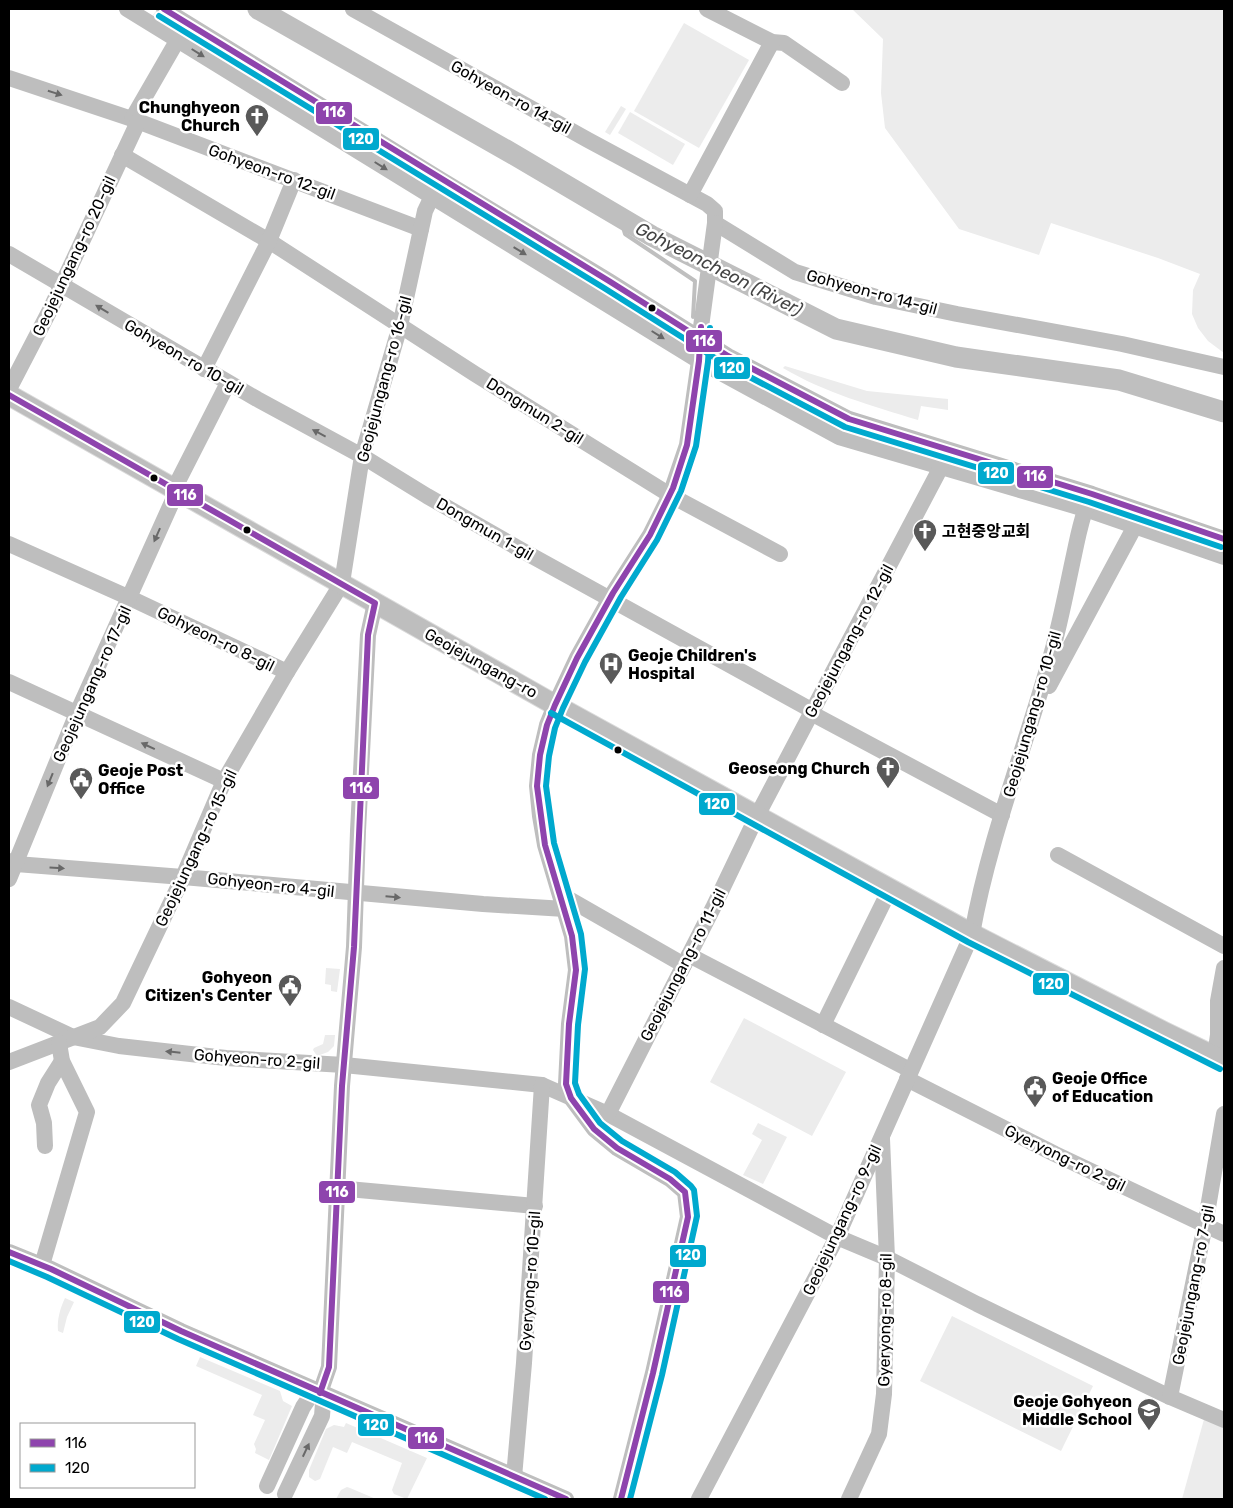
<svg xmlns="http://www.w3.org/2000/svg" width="1233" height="1508" font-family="Rubik,'Noto Sans KR',sans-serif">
<rect width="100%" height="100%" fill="#fff"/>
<g fill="#ececec">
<path d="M852,9H1224V353L1208,341L1198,328L1192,314L1193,290L1200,274L1158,258L1051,223L1039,255L959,229L885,128L881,93L883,39Z"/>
<path d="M156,11L421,175L418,180L153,15Z"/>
<path d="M684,23L749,60L699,148L634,111Z"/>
<path d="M621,106L626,109L610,135L605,132Z"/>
<path d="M630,112L685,144L673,165L618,133Z"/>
<path d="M785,366L867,391L948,399V410L921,406L918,420C873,406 825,393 783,368Z"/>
<path d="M326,968L340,969L337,992L331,991V985L325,984Z"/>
<path d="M744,1018L846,1072L812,1136L710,1082Z"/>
<path d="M325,1035H335L334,1046L328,1052L317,1056L313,1050L314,1048L323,1044Z"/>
<path d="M758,1123L787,1137L763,1184L743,1175L762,1140L752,1134Z"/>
<path d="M65,1298L74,1302L67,1317L63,1333L58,1331C57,1319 60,1309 65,1298Z"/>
<path d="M952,1316L1093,1386L1061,1451L920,1381Z"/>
<path d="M200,1357L280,1391L283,1401L292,1406L269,1460L255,1453L256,1449L254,1444L265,1420L253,1415L262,1395L196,1366Z"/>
<path d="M1206,1412L1224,1423V1499H1182Z"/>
<path d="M346,1423L427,1458L407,1499L394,1494L392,1490L402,1463L352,1442L347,1453L333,1447L320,1479L315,1481L309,1477V1470L326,1429L334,1425L344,1427Z"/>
<path d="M347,1487L350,1488L376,1499H336L341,1490Z"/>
</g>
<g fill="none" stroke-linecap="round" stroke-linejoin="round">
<path stroke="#bfbfbf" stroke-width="4" d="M620,217L625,234L695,281L693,317"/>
<path stroke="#bfbfbf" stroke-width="21" d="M258,9L506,150L652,236L836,329L956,357L1119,380L1224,412"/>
<g stroke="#dbdbdb" stroke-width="22">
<path id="major" d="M9,395L555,705L890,889L972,934L1164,1032L1224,1061"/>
</g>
<g stroke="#bebebe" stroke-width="16">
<path d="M127,9L699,361L839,437L1085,509L1224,557"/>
<path d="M164,9L440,179L609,281L728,356L849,419L1092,494L1224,539"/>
<path d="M353,9L588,140L707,204L715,211V223L795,272L876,297L957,314L1122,344L1224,367"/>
<path d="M707,9L772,42L784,43L842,83"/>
<path d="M9,78L132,119L421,229"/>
<path d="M132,119L177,41"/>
<path d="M122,155L269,241L475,374L670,495L780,554"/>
<path d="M690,195L772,42"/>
<path d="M9,254L257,399L362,456L427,496L523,551L813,711"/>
<path d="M204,369L269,241L294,180"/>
<path d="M9,389L50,310L138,122"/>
<path d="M174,489L228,383"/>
<path d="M9,544L130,598L287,672"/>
<path d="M9,682L224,781"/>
<path d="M1049,686L1135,526"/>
<path d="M811,713L1002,815"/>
<path d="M1058,855L1224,946"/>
<path d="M9,861L16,864L183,877L483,904L565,909"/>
<path d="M9,879L77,713L177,491"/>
<path d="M560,894L684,965"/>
<path d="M689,955L910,1070"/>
<path d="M9,1007L73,1037L119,1046L226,1058L344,1065L542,1085L608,1114L837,1237L887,1258L977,1304L1170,1397L1224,1420"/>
<path d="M823,1025L890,889"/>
<path d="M1215,1056L1218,1035V1001L1224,968"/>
<path d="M9,1062L100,1027L123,1003L183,877L224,781L287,672L342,583L362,456L400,326L425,211L436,188"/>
<path d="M907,1079L1055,1154L1224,1234"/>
<path d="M608,1114L713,908L757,816L941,467"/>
<path d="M45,1146L44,1123L39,1105L48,1083L62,1061"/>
<path d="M337,1188L535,1206"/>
<path d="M9,1252L51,1269L181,1331L566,1499"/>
<path d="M42,1265L87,1112L62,1061L59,1043"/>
<path d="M320,1393L329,1367L342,1086L354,947L358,831L368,635L375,603"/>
<path d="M1170,1397L1205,1225L1224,1114"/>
<path d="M514,1477L524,1363L542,1085"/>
<path d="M267,1486L303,1407L309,1398L320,1393"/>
<path d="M285,1494L322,1416L323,1403L320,1393"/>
<path d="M621,1499L653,1373L688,1217L685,1192L670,1179L617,1148L594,1129L571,1098L566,1084L569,1024L576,970L572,936L545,845L540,816L537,786L540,755L547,725L555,705L577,658L613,593L650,535L670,495L687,445L699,361L701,327L715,223"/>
<path d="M699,1499L837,1237L972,934C989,838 1026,746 1052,652C1061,620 1067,587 1074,555C1078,537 1081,518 1089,500"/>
<path d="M849,1499L879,1434L884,1394L887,1258L882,1139"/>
</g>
<use href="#major" stroke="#bebebe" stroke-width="20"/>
<g stroke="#fff" stroke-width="10">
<g id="bus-1">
<path d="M164,9L609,281L728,356L849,419L1092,494L1224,539"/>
<path d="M9,395L375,603L368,635L354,947L342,1086L329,1367L320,1393"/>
<path d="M9,1252L51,1269L181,1331L566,1499"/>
<path d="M621,1499L653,1373L688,1217L685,1192L670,1179L617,1148L594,1129L571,1098L566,1084L569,1024L576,970L572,936L545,845L537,786L540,755L547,725L555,705L577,658L613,593L650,535L673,488L687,445L699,361L701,327"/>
</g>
</g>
<g stroke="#fff" stroke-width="10">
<g id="bus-2">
<path d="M159,16L604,288L723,363L845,427L1089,502L1221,547"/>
<path d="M551,713L968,942L1220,1069"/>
<path d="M9,1261L47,1277L178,1339L545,1499"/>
<path d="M630,1499L662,1375L697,1216L694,1190L691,1186L675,1172L622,1141L600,1123L579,1094L575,1083L578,1025L585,969L581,934L554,843L546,786L549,756L555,728L563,708L585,662L621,597L657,540L681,491L696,446L708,362L710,328"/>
</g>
</g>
<use href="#bus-1" stroke="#8e44ad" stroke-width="6"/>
<use href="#bus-2" stroke="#00a9ce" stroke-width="6"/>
</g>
<defs><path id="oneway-solid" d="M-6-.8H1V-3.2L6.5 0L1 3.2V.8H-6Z" transform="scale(1.25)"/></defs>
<g fill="#686868">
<use href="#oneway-solid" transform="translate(198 53) rotate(32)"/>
<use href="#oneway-solid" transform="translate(55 93) rotate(18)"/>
<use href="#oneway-solid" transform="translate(381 166) rotate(32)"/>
<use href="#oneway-solid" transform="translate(520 251) rotate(31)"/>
<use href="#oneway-solid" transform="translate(102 309) rotate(-149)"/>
<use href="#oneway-solid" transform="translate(658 335) rotate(32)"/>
<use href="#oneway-solid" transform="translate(319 433) rotate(-152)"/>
<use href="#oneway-solid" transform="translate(157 535) rotate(114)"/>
<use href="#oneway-solid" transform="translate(148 746) rotate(-155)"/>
<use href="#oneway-solid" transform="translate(50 780) rotate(112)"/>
<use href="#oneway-solid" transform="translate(57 868) rotate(4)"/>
<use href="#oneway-solid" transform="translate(393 897) rotate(5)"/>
<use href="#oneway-solid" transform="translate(173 1052) rotate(-174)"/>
<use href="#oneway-solid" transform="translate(306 1450) rotate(-65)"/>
</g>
<defs>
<g id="church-pin" transform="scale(1.25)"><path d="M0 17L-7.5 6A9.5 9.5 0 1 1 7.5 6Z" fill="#595959" stroke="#fff"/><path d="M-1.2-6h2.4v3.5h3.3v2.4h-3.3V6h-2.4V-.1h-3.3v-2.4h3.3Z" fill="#fff"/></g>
<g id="hospital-pin" transform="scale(1.25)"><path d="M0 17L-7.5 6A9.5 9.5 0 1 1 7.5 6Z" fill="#595959" stroke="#fff"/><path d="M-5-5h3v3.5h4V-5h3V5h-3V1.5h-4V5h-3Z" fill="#fff"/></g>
<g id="civic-pin" transform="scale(1.25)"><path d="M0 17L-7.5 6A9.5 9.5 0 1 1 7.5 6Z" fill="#595959" stroke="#fff"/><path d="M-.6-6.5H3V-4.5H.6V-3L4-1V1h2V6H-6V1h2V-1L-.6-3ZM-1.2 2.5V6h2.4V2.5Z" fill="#fff"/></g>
<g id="school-pin" transform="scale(1.25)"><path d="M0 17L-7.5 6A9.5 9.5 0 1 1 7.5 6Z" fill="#595959" stroke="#fff"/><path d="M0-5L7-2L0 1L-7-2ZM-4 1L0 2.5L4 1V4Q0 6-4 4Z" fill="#fff"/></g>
</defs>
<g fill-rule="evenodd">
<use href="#church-pin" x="257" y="116"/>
<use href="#church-pin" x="925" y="531"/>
<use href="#hospital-pin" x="611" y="664"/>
<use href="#church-pin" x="888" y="768"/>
<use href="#civic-pin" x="81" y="779"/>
<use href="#civic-pin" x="290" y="986"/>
<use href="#civic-pin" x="1035" y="1087"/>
<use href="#school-pin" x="1149" y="1410"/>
</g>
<g fill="#000" stroke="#fff" stroke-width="2">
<circle cx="652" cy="308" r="4.5"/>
<circle cx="154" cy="478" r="4.5"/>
<circle cx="247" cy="530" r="4.5"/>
<circle cx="618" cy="750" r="4.5"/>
</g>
<g text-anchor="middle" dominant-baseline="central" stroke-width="5" stroke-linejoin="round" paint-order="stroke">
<g font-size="16" fill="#000" stroke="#fff">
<text transform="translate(511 97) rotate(29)">Gohyeon-ro 14-gil</text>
<text transform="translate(272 172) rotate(20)">Gohyeon-ro 12-gil</text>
<text transform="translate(74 256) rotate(-65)">Geojejungang-ro 20-gil</text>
<text transform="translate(872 292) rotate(15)">Gohyeon-ro 14-gil</text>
<text transform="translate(184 357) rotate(30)">Gohyeon-ro 10-gil</text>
<text transform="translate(384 379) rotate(-75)">Geojejungang-ro 16-gil</text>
<text transform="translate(535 411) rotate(32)">Dongmun 2-gil</text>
<text transform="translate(485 529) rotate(30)">Dongmun 1-gil</text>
<text transform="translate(216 639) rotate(26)">Gohyeon-ro 8-gil</text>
<text transform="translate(849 641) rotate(-62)">Geojejungang-ro 12-gil</text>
<text transform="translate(481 663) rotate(29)">Geojejungang-ro</text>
<text transform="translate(92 684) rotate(-66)">Geojejungang-ro 17-gil</text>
<text transform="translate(1032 714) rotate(-74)">Geojejungang-ro 10-gil</text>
<text transform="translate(196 848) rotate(-65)">Geojejungang-ro 15-gil</text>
<text transform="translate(271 885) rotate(6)">Gohyeon-ro 4-gil</text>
<text transform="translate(683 965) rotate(-63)">Geojejungang-ro 11-gil</text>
<text transform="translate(257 1059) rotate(4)">Gohyeon-ro 2-gil</text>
<text transform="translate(1065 1158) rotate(26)">Gyeryong-ro 2-gil</text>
<text transform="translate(842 1220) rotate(-65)">Geojejungang-ro 9-gil</text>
<text transform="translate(530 1281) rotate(-86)">Gyeryong-ro 10-gil</text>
<text transform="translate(1193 1285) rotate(-79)">Geojejungang-ro 7-gil</text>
<text transform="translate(885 1320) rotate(-89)">Gyeryong-ro 8-gil</text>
</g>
<g font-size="16" font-weight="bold" fill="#000" stroke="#fff" text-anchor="end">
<text x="240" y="107">Chunghyeon<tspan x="240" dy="18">Church</tspan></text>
<text x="942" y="531" text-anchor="start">고현중앙교회</text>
<text x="628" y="655" text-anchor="start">Geoje Children's<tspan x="628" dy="18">Hospital</tspan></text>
<text x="870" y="768">Geoseong Church</text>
<text x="98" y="770" text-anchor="start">Geoje Post<tspan x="98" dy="18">Office</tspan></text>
<text x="272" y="977">Gohyeon<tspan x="272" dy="18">Citizen's Center</tspan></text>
<text x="1052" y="1078" text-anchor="start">Geoje Office<tspan x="1052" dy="18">of Education</tspan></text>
<text x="1132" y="1401">Geoje Gohyeon<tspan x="1132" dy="18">Middle School</tspan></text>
</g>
<g font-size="18" font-style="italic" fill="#444" stroke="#fff">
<text transform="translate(719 269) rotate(27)">Gohyeoncheon (River)</text>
</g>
</g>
<g stroke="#fff" stroke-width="2">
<rect x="315" y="101" width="38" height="24" rx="5" fill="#8e44ad"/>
<rect x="342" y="127" width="38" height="24" rx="5" fill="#00a9ce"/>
<rect x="685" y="329" width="38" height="24" rx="5" fill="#8e44ad"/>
<rect x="713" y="356" width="38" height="24" rx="5" fill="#00a9ce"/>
<rect x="977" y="461" width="38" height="24" rx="5" fill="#00a9ce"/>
<rect x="1016" y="465" width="38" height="24" rx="5" fill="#8e44ad"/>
<rect x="166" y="483" width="38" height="24" rx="5" fill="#8e44ad"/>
<rect x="342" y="776" width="38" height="24" rx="5" fill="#8e44ad"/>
<rect x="698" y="792" width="38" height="24" rx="5" fill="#00a9ce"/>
<rect x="1032" y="972" width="38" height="24" rx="5" fill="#00a9ce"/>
<rect x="318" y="1180" width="38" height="24" rx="5" fill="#8e44ad"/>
<rect x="669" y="1244" width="38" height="24" rx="5" fill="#00a9ce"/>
<rect x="652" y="1280" width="38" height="24" rx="5" fill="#8e44ad"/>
<rect x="123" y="1310" width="38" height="24" rx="5" fill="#00a9ce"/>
<rect x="357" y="1413" width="38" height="24" rx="5" fill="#00a9ce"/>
<rect x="407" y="1426" width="38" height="24" rx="5" fill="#8e44ad"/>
</g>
<g font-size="14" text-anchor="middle" font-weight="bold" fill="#fff">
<text x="334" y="117">116</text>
<text x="361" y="144">120</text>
<text x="704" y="346">116</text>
<text x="732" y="373">120</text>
<text x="996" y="478">120</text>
<text x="1035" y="481">116</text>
<text x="185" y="500">116</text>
<text x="361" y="793">116</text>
<text x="717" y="809">120</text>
<text x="1051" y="989">120</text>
<text x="337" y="1197">116</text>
<text x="688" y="1260">120</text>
<text x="671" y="1297">116</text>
<text x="142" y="1327">120</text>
<text x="376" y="1430">120</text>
<text x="426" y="1443">116</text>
</g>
<rect width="1233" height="1508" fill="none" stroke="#000000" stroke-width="20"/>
<rect x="20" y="1423" width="175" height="65" fill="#ffffff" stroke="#999999"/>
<rect x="30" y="1439" width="25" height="8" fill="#8e44ad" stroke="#999999"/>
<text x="65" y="1448" font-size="15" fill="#000000">116</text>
<rect x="30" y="1464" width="25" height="8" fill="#00a9ce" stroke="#999999"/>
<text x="65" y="1473" font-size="15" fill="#000000">120</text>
</svg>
